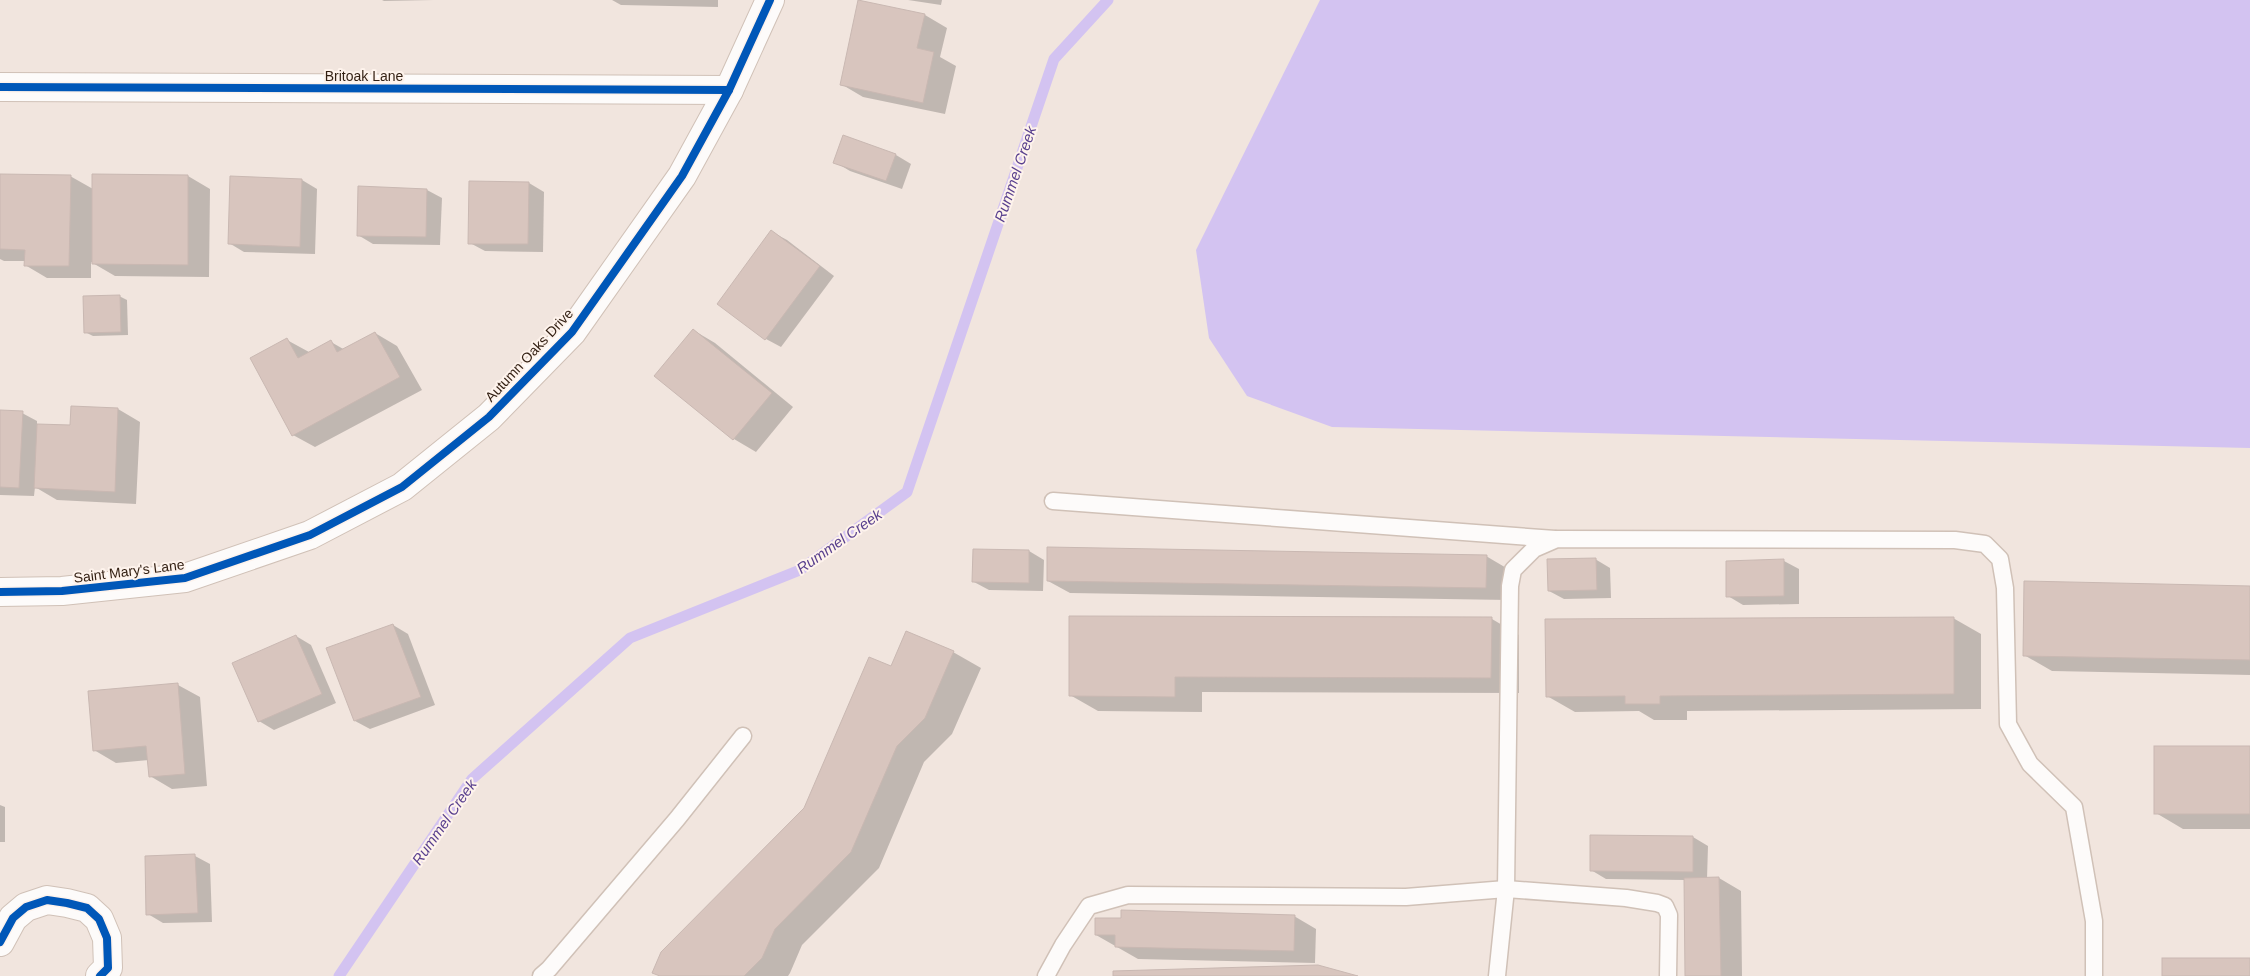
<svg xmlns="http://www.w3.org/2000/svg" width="2250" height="976" font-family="Arial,sans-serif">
<rect width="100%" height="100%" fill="#f1e5de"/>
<path fill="#d3c3f1" d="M1320,0H2250V448L1332,427L1247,396L1209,338L1196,250Z"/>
<g fill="#0003">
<path d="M382,0H434L384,1Z"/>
<path d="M612,0H718V7L621,5Z"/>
<path d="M908,0H942L941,5Z"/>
<path d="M859,1L925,15L947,28L940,57L956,66L945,114L863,97L841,84Z"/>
<path d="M844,136L896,155L911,164L902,189L850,171L835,162Z"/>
<path d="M0,175L70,176L93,189L188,176L210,189L209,277L115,276L91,262V278H47L25,265L26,261H4L0,259Z"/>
<path d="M231,178L302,180L317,189L315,254L244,252L229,243Z"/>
<path d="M529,183L544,192L543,252L485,251L470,243Z"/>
<path d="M427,190L442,198L440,245L373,244L358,235Z"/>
<path d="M772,232L787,240L834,276L781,347L766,339Z"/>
<path d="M119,296L127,300L128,335L93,336L85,332Z"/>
<path d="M693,330L715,343L793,407L756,452L734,439L656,376Z"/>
<path d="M375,333L397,346L422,390L315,447L293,435L287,340L309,352L331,342L345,350Z"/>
<path d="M72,407L118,409L140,422L136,504L57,500L35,487L34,496L0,495V412L22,413L37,421V425L71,427Z"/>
<path d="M1029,551L1044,560L1043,591L989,590L974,582Z"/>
<path d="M1486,556L1508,569V600L1070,593L1048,581Z"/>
<path d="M1595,559L1610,568L1611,598L1564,599L1549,591Z"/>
<path d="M1784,561L1799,569V604L1743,605L1728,596Z"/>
<path d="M2250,587V675L2052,671L2024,655Z"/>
<path d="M1953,618L1981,634V709L1687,711V720H1654L1639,711L1575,712L1547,696Z"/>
<path d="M1492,619L1519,635V693L1202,692V712L1098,711L1070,695Z"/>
<path d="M393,625L408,634L435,705L370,729L355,721Z"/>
<path d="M296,636L311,645L336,703L274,730L259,721Z"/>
<path d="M953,652L981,668L952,734L924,762L879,868L802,945L790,973L788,976H661L805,808L891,668Z"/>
<path d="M178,685L200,697L207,786L172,789L150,776L149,760L116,763L94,750Z"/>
<path d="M2250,747V829H2183L2156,813Z"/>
<path d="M0,805L5,807V842H0Z"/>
<path d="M1693,837L1708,846L1707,879L1719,878L1741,891L1742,976H1686L1685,880L1606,879L1591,870Z"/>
<path d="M195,856L210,864L212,922L163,923L148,914L146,857Z"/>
<path d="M1294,916L1316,929L1315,963L1138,959L1096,935Z"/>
</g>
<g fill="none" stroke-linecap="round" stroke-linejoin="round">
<path stroke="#d3c3f1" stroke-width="11" d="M339,976L472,779L630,638L800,570L907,492L1054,59L1108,0"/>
</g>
<g fill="#d8c5be" stroke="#c9b8b2">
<path d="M858,0L925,14L917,48L934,52L923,103L840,85Z"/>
<path d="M843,135L896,154L886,181L833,163Z"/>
<path d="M0,174L71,175L69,266H24L25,250L0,249Z"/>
<path d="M92,174L188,175V265L92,264Z"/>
<path d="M230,176L302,179L300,247L228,244Z"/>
<path d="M469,181L529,182L528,244H468Z"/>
<path d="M358,186L427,189L426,237L357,236Z"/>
<path d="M771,230L820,266L765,340L717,304Z"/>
<path d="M120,295L121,332L84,333L83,296Z"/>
<path d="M693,329L772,393L733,440L654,376Z"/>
<path d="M375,332L400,377L292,436L250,358L287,338L298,358L331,340L337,352Z"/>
<path d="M71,406L118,408L115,492L34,488L37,424L70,425Z"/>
<path d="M0,410L23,411L19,488L0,487Z"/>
<path d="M1047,547L1487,555L1486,588L1047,581Z"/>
<path d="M973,549L1029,550V583L972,582Z"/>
<path d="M1596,558L1597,590L1548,591L1547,559Z"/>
<path d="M1784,559V596L1726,597V561Z"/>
<path d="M2024,581L2250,586V660L2023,656Z"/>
<path d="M1069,616L1492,617L1491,678L1175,677V697L1069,696Z"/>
<path d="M1954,617V694L1660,696V704H1625V696L1546,697L1545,619Z"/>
<path d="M393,624L421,697L354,721L326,648Z"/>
<path d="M906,631L954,651L925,718L897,746L851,852L775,929L762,958L744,976H660L652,973L661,952L804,808L869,657L891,666Z"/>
<path d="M296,635L322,694L258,722L232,663Z"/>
<path d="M178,683L185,774L149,777L146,746L93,751L88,691Z"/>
<rect x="2154" y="746" width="96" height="68"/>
<path d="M1590,835L1693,836V872L1590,871Z"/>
<path d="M195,854L198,913L146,915L145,856Z"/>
<path d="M1719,877L1721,976H1685L1684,878Z"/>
<path d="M1121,910L1295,915L1294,951L1115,947V935H1095V918H1121Z"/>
<rect x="2162" y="958" width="88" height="18"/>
<path d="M1318,965L1358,976H1113V971Z"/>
</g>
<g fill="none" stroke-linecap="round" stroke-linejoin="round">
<g stroke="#d0c1b7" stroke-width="19">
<g id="service">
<path d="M1053,501L1555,539"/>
<path d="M541,976L549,969L677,819L743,736"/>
<path d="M1046,976L1063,945L1089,906L1128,895L1406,897L1506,889L1626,898L1657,903L1665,906L1669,915L1668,976"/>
<path d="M1497,976L1506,889L1510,586L1513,570L1534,549L1557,539L1955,540L1985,544L2000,559L2005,588L2008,724L2030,764L2074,807L2094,921V976"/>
</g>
</g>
<g stroke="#d0c1b7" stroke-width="30">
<g id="minor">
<path d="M0,87L729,90"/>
<path d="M0,592L62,591L185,578L310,535L402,487L489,417L572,332L682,176L729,90L770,0"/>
<path d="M0,942L13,918L26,907L47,900L67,903L87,908L99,919L107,938L108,968L100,976"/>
</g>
</g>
<use href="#service" stroke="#fdfbfa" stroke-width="16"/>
<use href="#minor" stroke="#fdfbfa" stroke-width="28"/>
<g stroke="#fef3ec" stroke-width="11">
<g id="cycleway">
<path d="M0,87L729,90"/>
<path d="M0,592L62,591L185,578L310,535L402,487L489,417L572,332L682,176L729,90L770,0"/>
<path d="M0,942L13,918L26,907L47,900L67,903L87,908L99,919L107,938L108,968L100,976"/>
</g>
</g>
<use href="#cycleway" stroke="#0057b8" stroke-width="8"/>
</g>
<g text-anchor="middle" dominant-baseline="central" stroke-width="4" stroke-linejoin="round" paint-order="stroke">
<g font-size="14" fill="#321f12" stroke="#fef3ec">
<text x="364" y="76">Britoak Lane</text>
<text transform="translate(529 355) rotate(-47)">Autumn Oaks Drive</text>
<text transform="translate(129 571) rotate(-7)">Saint Mary's Lane</text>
</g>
<g font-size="15" font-style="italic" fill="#583f8e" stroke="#fef3ec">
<text transform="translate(1015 174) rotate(-71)">Rummel Creek</text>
<text transform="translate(839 541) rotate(-35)">Rummel Creek</text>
<text transform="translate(444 822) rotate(-55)">Rummel Creek</text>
</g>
</g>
</svg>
